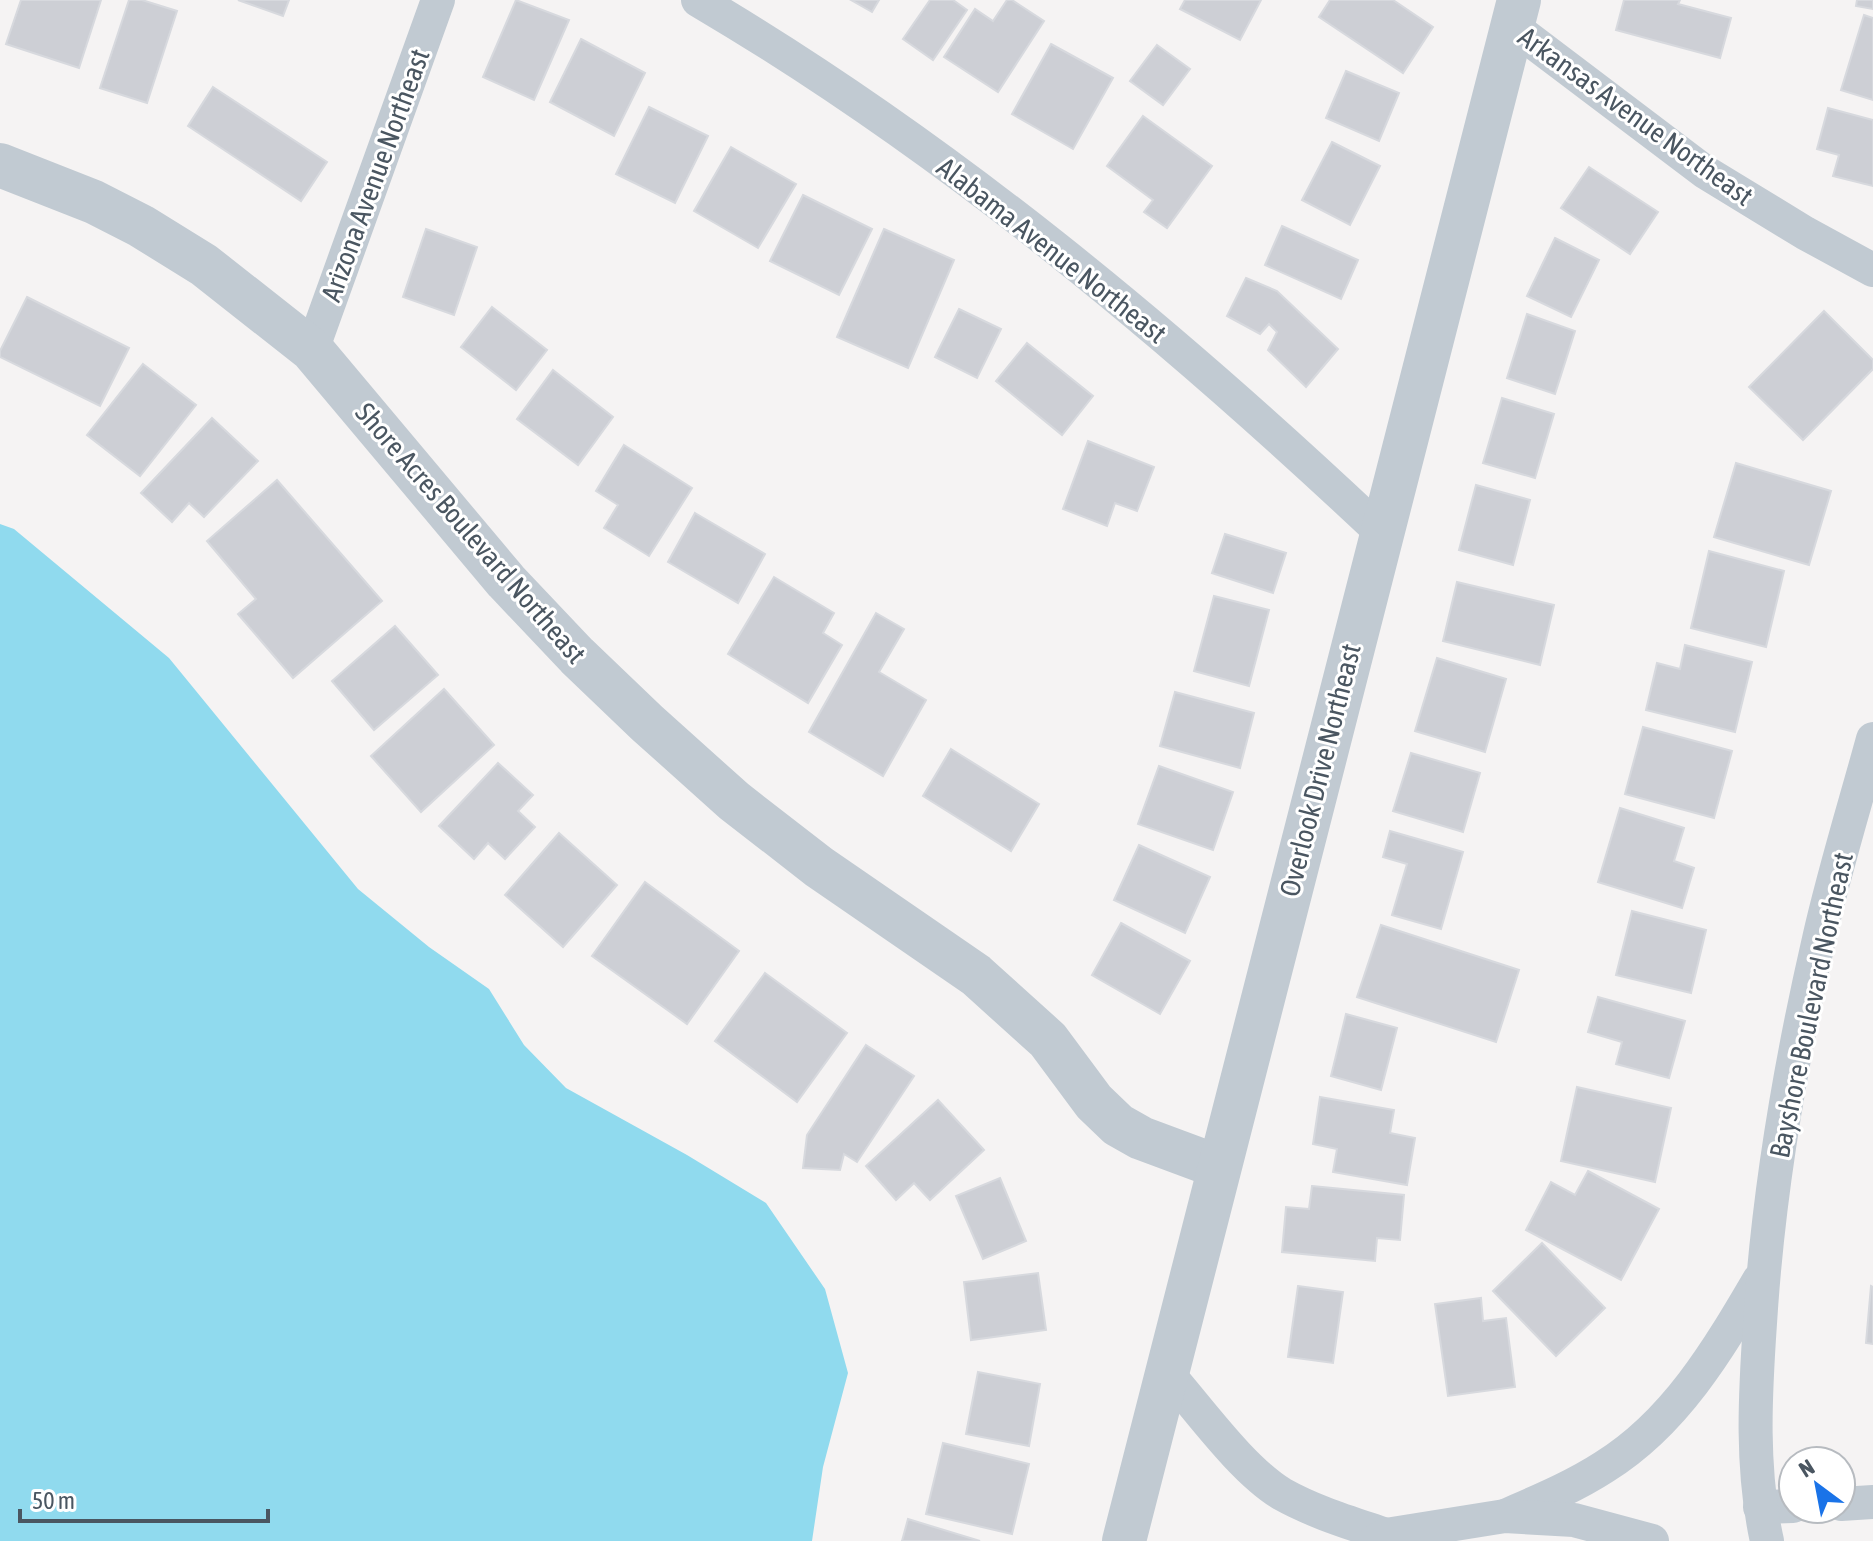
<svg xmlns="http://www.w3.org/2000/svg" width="1873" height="1541" font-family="'Asap Condensed',sans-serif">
<rect width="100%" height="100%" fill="#f5f3f3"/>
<path fill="#90daee" d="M0,524L14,529L169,658L358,889L429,947L489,989L524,1045L566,1088L687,1155L766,1203L825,1289L848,1373L823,1467L812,1541H0Z"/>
<g fill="#cdcfd5" stroke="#d7d9de" stroke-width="2">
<path d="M21,0H101L79,68L6,44Z"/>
<path d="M129,0H142L177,11L147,103L100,88Z"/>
<path d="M238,0H289L283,16Z"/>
<path d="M516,0L569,20L534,100L483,77Z"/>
<path d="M851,0H879L872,12Z"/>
<path d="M930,0H953L967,10L933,60L903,39Z"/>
<path d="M1007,0H1012L1044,21L998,92L944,57L975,9L993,21Z"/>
<path d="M1185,0H1261L1240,40L1180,9Z"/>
<path d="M1330,0H1393L1433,27L1403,73L1319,17Z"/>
<path d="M1624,0H1680L1678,4L1731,18L1720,58L1616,30Z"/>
<path d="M1857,0H1873V9L1856,6Z"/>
<path d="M1864,15L1873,18V100L1841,90Z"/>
<path d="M581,39L645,73L614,136L550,102Z"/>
<path d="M1051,44L1113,78L1073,149L1012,114Z"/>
<path d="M1157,45L1190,69L1163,105L1130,81Z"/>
<path d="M1346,71L1399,93L1379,141L1326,118Z"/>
<path d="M213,87L327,162L301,201L188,126Z"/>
<path d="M649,107L708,136L675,203L616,174Z"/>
<path d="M1828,108L1873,120V186L1833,176L1839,155L1817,149Z"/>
<path d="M1143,116L1212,166L1167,228L1144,212L1153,200L1107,166Z"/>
<path d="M1332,142L1380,166L1350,225L1302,200Z"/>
<path d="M731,147L796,184L758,248L694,211Z"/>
<path d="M1589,167L1658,212L1630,254L1561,208Z"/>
<path d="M803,195L872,229L839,295L770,261Z"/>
<path d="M1282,226L1358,260L1341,299L1265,265Z"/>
<path d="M426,229L477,247L454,315L403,297Z"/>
<path d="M884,229L954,260L908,368L837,337Z"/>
<path d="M1555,238L1599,260L1571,317L1527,296Z"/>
<path d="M1246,278L1277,291L1338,349L1306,387L1268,350L1277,332L1269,324L1260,334L1227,316Z"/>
<path d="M27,297L129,348L100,406L0,357V351Z"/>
<path d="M492,307L547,350L516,390L461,347Z"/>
<path d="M959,309L1001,329L977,378L935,357Z"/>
<path d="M1824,311L1873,360V369L1803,440L1749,387Z"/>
<path d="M1527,314L1575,331L1555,394L1507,378Z"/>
<path d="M1027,343L1093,396L1062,435L996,381Z"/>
<path d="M143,364L196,405L140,476L87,435Z"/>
<path d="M553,370L613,417L578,465L517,419Z"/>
<path d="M1502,398L1554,414L1535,478L1483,463Z"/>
<path d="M212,418L258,461L204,517L189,503L172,522L141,493Z"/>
<path d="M1088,441L1154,467L1137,511L1115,503L1107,526L1063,509Z"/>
<path d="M624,445L692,488L649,556L604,528L618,505L596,491Z"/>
<path d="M1736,463L1831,491L1809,565L1714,537Z"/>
<path d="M277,480L382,601L293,678L238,614L256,599L207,541Z"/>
<path d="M1476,485L1530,500L1513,565L1459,550Z"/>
<path d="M695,513L765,554L738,603L668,562Z"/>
<path d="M1225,534L1286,553L1273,593L1212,573Z"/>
<path d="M1709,551L1784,571L1766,647L1691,628Z"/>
<path d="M774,577L834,613L823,633L842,645L808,703L728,654Z"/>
<path d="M1457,582L1554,605L1540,665L1443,641Z"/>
<path d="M1214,596L1269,610L1249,686L1194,671Z"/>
<path d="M876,613L904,629L879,672L926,700L883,776L809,732Z"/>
<path d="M395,626L438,675L374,730L332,681Z"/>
<path d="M1685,645L1752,662L1735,732L1646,710L1657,663L1680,669Z"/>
<path d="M1437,658L1506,679L1485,752L1415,731Z"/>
<path d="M444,689L494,745L421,812L371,756Z"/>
<path d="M1175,692L1254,713L1240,768L1160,746Z"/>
<path d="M1643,727L1732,751L1714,818L1625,794Z"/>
<path d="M951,749L1039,804L1011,851L923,796Z"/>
<path d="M1411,753L1480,773L1463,832L1393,811Z"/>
<path d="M498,763L533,795L518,811L535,827L505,859L488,843L474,859L439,826Z"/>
<path d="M1159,766L1233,792L1213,850L1138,824Z"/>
<path d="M1620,808L1684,828L1674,861L1694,868L1682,908L1598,882Z"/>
<path d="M1390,831L1463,852L1441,929L1392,915L1407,864L1383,857Z"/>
<path d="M559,833L617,885L563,947L505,895Z"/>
<path d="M1139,845L1210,877L1185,933L1114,900Z"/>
<path d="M645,882L739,951L687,1024L592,956Z"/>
<path d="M1632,911L1706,930L1691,993L1616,975Z"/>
<path d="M1121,923L1190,961L1160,1014L1092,975Z"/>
<path d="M1381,925L1519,970L1496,1042L1357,997Z"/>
<path d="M765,973L847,1033L797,1102L715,1041Z"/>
<path d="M1598,997L1685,1021L1669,1078L1616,1064L1622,1042L1588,1032Z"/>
<path d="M1346,1014L1397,1028L1381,1090L1331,1076Z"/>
<path d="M866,1045L914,1076L857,1162L844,1154L840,1170L803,1168L807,1135Z"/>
<path d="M1577,1087L1671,1108L1655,1182L1561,1161Z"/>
<path d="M1320,1097L1394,1110L1390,1133L1415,1138L1407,1185L1333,1172L1337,1149L1313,1144Z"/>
<path d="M938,1100L984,1150L930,1200L914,1183L896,1200L866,1166Z"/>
<path d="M1588,1171L1659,1209L1621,1280L1526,1230L1551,1182L1575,1195Z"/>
<path d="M1000,1178L1026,1241L983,1259L956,1196Z"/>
<path d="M1312,1186L1404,1195L1400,1240L1377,1238L1375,1261L1282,1252L1286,1207L1309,1209Z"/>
<path d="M1542,1243L1605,1308L1556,1356L1493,1291Z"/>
<path d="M1038,1273L1046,1330L971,1340L964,1282Z"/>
<path d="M1298,1286L1343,1292L1333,1363L1288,1357Z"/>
<path d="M1871,1286L1873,1287V1344L1866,1343Z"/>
<path d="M1481,1298L1483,1321L1506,1318L1515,1387L1448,1396L1435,1304Z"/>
<path d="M978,1372L1040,1384L1029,1446L966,1434Z"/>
<path d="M943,1443L1029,1464L1012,1534L926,1514Z"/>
<path d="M908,1519L980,1541H902Z"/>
</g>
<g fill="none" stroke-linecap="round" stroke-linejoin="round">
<g stroke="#c1cad2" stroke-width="34">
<path d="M698,0C947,147 1171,334 1381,532"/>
<path d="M1512,26L1705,172L1805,233L1873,270"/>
<path d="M312,350L438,0"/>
<path d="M1167,1373C1199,1409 1241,1469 1282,1494C1314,1512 1351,1523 1386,1535"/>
<path d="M1841,1504L1873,1502"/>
<path d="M1760,1507L1793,1506"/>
<path d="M1505,1516C1539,1501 1573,1487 1604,1467C1675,1423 1718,1350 1759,1280"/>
<path d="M1375,1541L1386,1535L1505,1516L1574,1520L1652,1541"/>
<path d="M1767,1541C1751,1469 1755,1396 1760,1323C1768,1194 1790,1065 1819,939C1834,872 1855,805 1873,739"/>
</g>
<g stroke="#c1cad2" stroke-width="44">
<path d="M0,165L94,202L141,226L204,265L312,350L506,581L577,656L647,723L734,801L819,867L976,975L1048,1040L1094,1102L1118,1125L1141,1138L1219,1167"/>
<path d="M1124,1541L1519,0"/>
</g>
</g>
<g text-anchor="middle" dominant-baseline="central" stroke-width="6" stroke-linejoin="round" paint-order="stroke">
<g font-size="28" fill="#4a5661" stroke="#fff">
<text transform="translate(1636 116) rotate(36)">Arkansas Avenue Northeast</text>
<text transform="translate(375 175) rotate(-70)">Arizona Avenue Northeast</text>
<text transform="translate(1052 250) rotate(38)">Alabama Avenue Northeast</text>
<text transform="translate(471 533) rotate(49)">Shore Acres Boulevard Northeast</text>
<text transform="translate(1320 770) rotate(-76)">Overlook Drive Northeast</text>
<text transform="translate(1811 1005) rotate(-78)">Bayshore Boulevard Northeast</text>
</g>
</g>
<g transform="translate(1817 1485) rotate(328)"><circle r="38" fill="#ffffff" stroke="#b7bbc0" stroke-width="2"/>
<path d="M0-6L14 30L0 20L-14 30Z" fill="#1a73e8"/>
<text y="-12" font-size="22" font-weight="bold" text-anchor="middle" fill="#4a5661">N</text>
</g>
<path d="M20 1509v12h248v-12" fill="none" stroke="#4a5661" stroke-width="4"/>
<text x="32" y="1509" font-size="24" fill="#4a5661" stroke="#ffffff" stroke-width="6" paint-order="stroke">50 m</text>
</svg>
